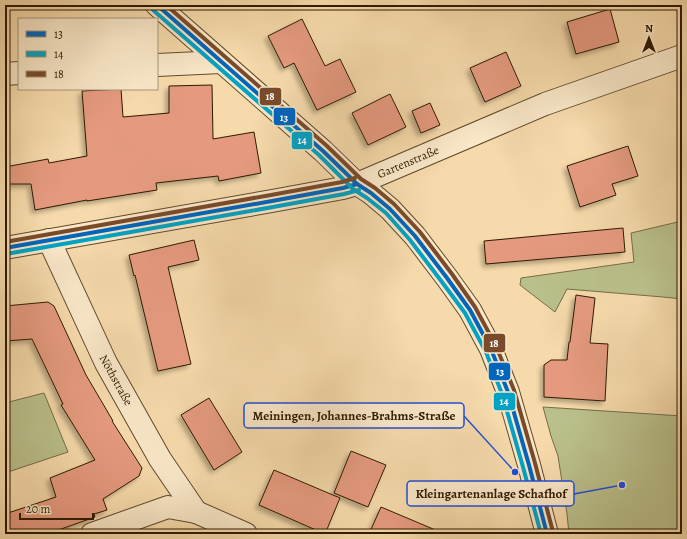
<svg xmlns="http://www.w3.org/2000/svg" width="687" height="539" font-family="Alegreya,serif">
<defs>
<filter id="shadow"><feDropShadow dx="-3.5" dy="3.5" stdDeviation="2" flood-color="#0004"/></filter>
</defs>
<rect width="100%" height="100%" fill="#f6daab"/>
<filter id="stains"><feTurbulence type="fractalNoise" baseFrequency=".005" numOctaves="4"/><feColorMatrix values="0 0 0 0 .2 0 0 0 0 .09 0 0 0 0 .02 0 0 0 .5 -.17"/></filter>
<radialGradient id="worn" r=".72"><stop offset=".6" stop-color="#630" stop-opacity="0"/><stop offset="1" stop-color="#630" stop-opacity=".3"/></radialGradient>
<g fill="#bac08b" stroke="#746d46">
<path d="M682,221V299L663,297L567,289L555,312L520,285L521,278L634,262L631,233Z"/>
<path d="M44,393L68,452L5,473V403Z"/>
<path d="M543,407L682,416V534H569L567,514L558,456L551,436Z"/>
</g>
<g fill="#e59a7f" stroke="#2e1a00" filter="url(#shadow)">
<path d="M610,9L619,42L576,54L567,22Z"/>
<path d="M302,19L325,66L340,59L356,92L317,110L294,63L284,68L268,36Z"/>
<path d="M506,52L521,86L485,102L470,68Z"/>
<path d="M212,85L213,139L254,132L261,173L219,181L218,176L156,183L157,190L87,201V200L35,210L31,184H5V167L48,159L49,163L87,156L82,91L121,89L123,117L169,113V86Z"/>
<path d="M390,94L406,127L368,145L352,113Z"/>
<path d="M430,103L440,125L421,133L412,111Z"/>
<path d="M628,146L638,176L612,184L616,195L580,207L567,166Z"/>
<path d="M623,228L625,252L486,264L484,241Z"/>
<path d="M194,240L199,260L168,267L191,364L158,371L135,275L134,276L129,255Z"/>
<path d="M576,295L595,298L590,343L608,344L605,401L544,397V365L551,360H567L569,342H570Z"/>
<path d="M48,302L54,306L86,375L113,421H112L142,468L139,476L103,499L107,510L94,514L95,517L47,534H5V514L56,497L50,478L95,460L61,405L63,404L32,339L5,341V306Z"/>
<path d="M209,398L242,452L214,470L181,415Z"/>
<path d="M351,451L386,465L368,507L334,493Z"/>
<path d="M274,470L340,498L325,534L259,505Z"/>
<path d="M381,507L445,534H369Z"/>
</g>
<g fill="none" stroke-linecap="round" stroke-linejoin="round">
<g stroke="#604a2b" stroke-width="24">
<g id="minor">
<path d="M157,5L323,151L357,184L371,193L390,209L415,236L447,278L470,310L491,349L508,392L529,465L547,534"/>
<path d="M157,65L221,62"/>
<path d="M5,74L19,73"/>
<path d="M49,240L106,363L160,459L196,512"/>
<path d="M5,248L272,201L343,188L357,184L545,104L682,56"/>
<path d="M92,534L168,507L196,512L246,534"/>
</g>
</g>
<use href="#minor" stroke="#f9e7c8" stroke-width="22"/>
<g stroke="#f9e7c8" stroke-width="7">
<g id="bus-1">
<path d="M157,5L323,151L357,184L371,193L390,209L415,236L447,278L470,310L491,349L508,392L529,465L547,534"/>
<path d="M5,248L272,201L343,188L357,184"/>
</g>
</g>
<g stroke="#f9e7c8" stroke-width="7">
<g id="bus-2">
<path d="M153,10L319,155L353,189L367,198L386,213L410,240L442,282L465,313L486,352L502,394L523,467L541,534"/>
<path d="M6,254L273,207L344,194L359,190"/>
</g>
</g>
<g stroke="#f9e7c8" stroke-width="7">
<g id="bus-3">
<path d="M166,5L327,146L361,179L375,188L394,204L420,232L452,274L475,307L496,346L514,390L535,463L553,532"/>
<path d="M5,242L271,195L342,182L355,178"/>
</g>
</g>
<use href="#bus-1" stroke="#0065bd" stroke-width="4"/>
<use href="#bus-2" stroke="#02a2c4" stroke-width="4"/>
<use href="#bus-3" stroke="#7a4b2a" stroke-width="4"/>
</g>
<g text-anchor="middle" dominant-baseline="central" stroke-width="3" stroke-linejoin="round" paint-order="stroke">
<g font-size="12" fill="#2e1a00" stroke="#f9e7c8">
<text transform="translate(408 162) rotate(-23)">Gartenstraße</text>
<text transform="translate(116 380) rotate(61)">Nöthstraße</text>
</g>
</g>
<path fill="none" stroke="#1d4ed8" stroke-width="1.5" d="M515 472L464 416M622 485L574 494"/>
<g fill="#1d4ed8" stroke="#f9e7c8" stroke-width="1.5">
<circle cx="515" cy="472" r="4"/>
<circle cx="622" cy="485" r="4"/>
</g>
<g fill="#f9e7c8" stroke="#1d4ed8" stroke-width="1.5">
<rect x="244" y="403" width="220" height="25" rx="4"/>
<rect x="407" y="481" width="167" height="25" rx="4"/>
</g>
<g font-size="13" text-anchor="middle" font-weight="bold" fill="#2e1a00">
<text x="354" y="420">Meiningen, Johannes-Brahms-Straße</text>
<text x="491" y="498">Kleingartenanlage Schafhof</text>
</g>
<g stroke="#f9e7c8" stroke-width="1.5">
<rect x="259" y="87" width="23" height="19" rx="4" fill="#7a4b2a"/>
<rect x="273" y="107" width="23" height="19" rx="4" fill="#0065bd"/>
<rect x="291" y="131" width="22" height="19" rx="4" fill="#02a2c4"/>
<rect x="483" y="333" width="23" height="20" rx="4" fill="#7a4b2a"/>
<rect x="488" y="362" width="23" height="19" rx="4" fill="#0065bd"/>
<rect x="493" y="392" width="23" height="19" rx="4" fill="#02a2c4"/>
</g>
<g font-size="11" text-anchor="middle" font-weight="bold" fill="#fff">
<text x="270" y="100">18</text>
<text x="284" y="121">13</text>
<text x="302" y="144">14</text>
<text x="494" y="347">18</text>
<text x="500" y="375">13</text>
<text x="504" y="405">14</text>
</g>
<rect width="687" height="539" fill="none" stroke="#f6daab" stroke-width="20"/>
<rect x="6" y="6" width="675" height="527" fill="none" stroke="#2e1a00" stroke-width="2"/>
<rect x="10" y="10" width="667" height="519" fill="none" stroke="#2e1a00"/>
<rect x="18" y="18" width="140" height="72" fill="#f9e7c8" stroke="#a89578"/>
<rect x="26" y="31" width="20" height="6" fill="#0065bd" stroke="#a89578"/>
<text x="54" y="38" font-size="12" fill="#2e1a00">13</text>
<rect x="26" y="51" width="20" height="6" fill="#02a2c4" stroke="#a89578"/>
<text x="54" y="58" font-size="12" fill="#2e1a00">14</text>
<rect x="26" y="71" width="20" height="6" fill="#7a4b2a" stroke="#a89578"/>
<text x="54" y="78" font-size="12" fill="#2e1a00">18</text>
<g transform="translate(649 38)" stroke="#f9e7c8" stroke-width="3" paint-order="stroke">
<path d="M0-3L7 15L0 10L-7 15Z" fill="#2e1a00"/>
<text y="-6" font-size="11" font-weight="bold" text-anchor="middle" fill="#2e1a00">N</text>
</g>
<path d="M20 513v6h73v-6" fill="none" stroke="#2e1a00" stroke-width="2"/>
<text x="26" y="513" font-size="12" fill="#2e1a00" stroke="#f9e7c8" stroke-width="3" paint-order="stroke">20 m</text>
<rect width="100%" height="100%" filter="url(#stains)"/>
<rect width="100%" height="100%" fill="url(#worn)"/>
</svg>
